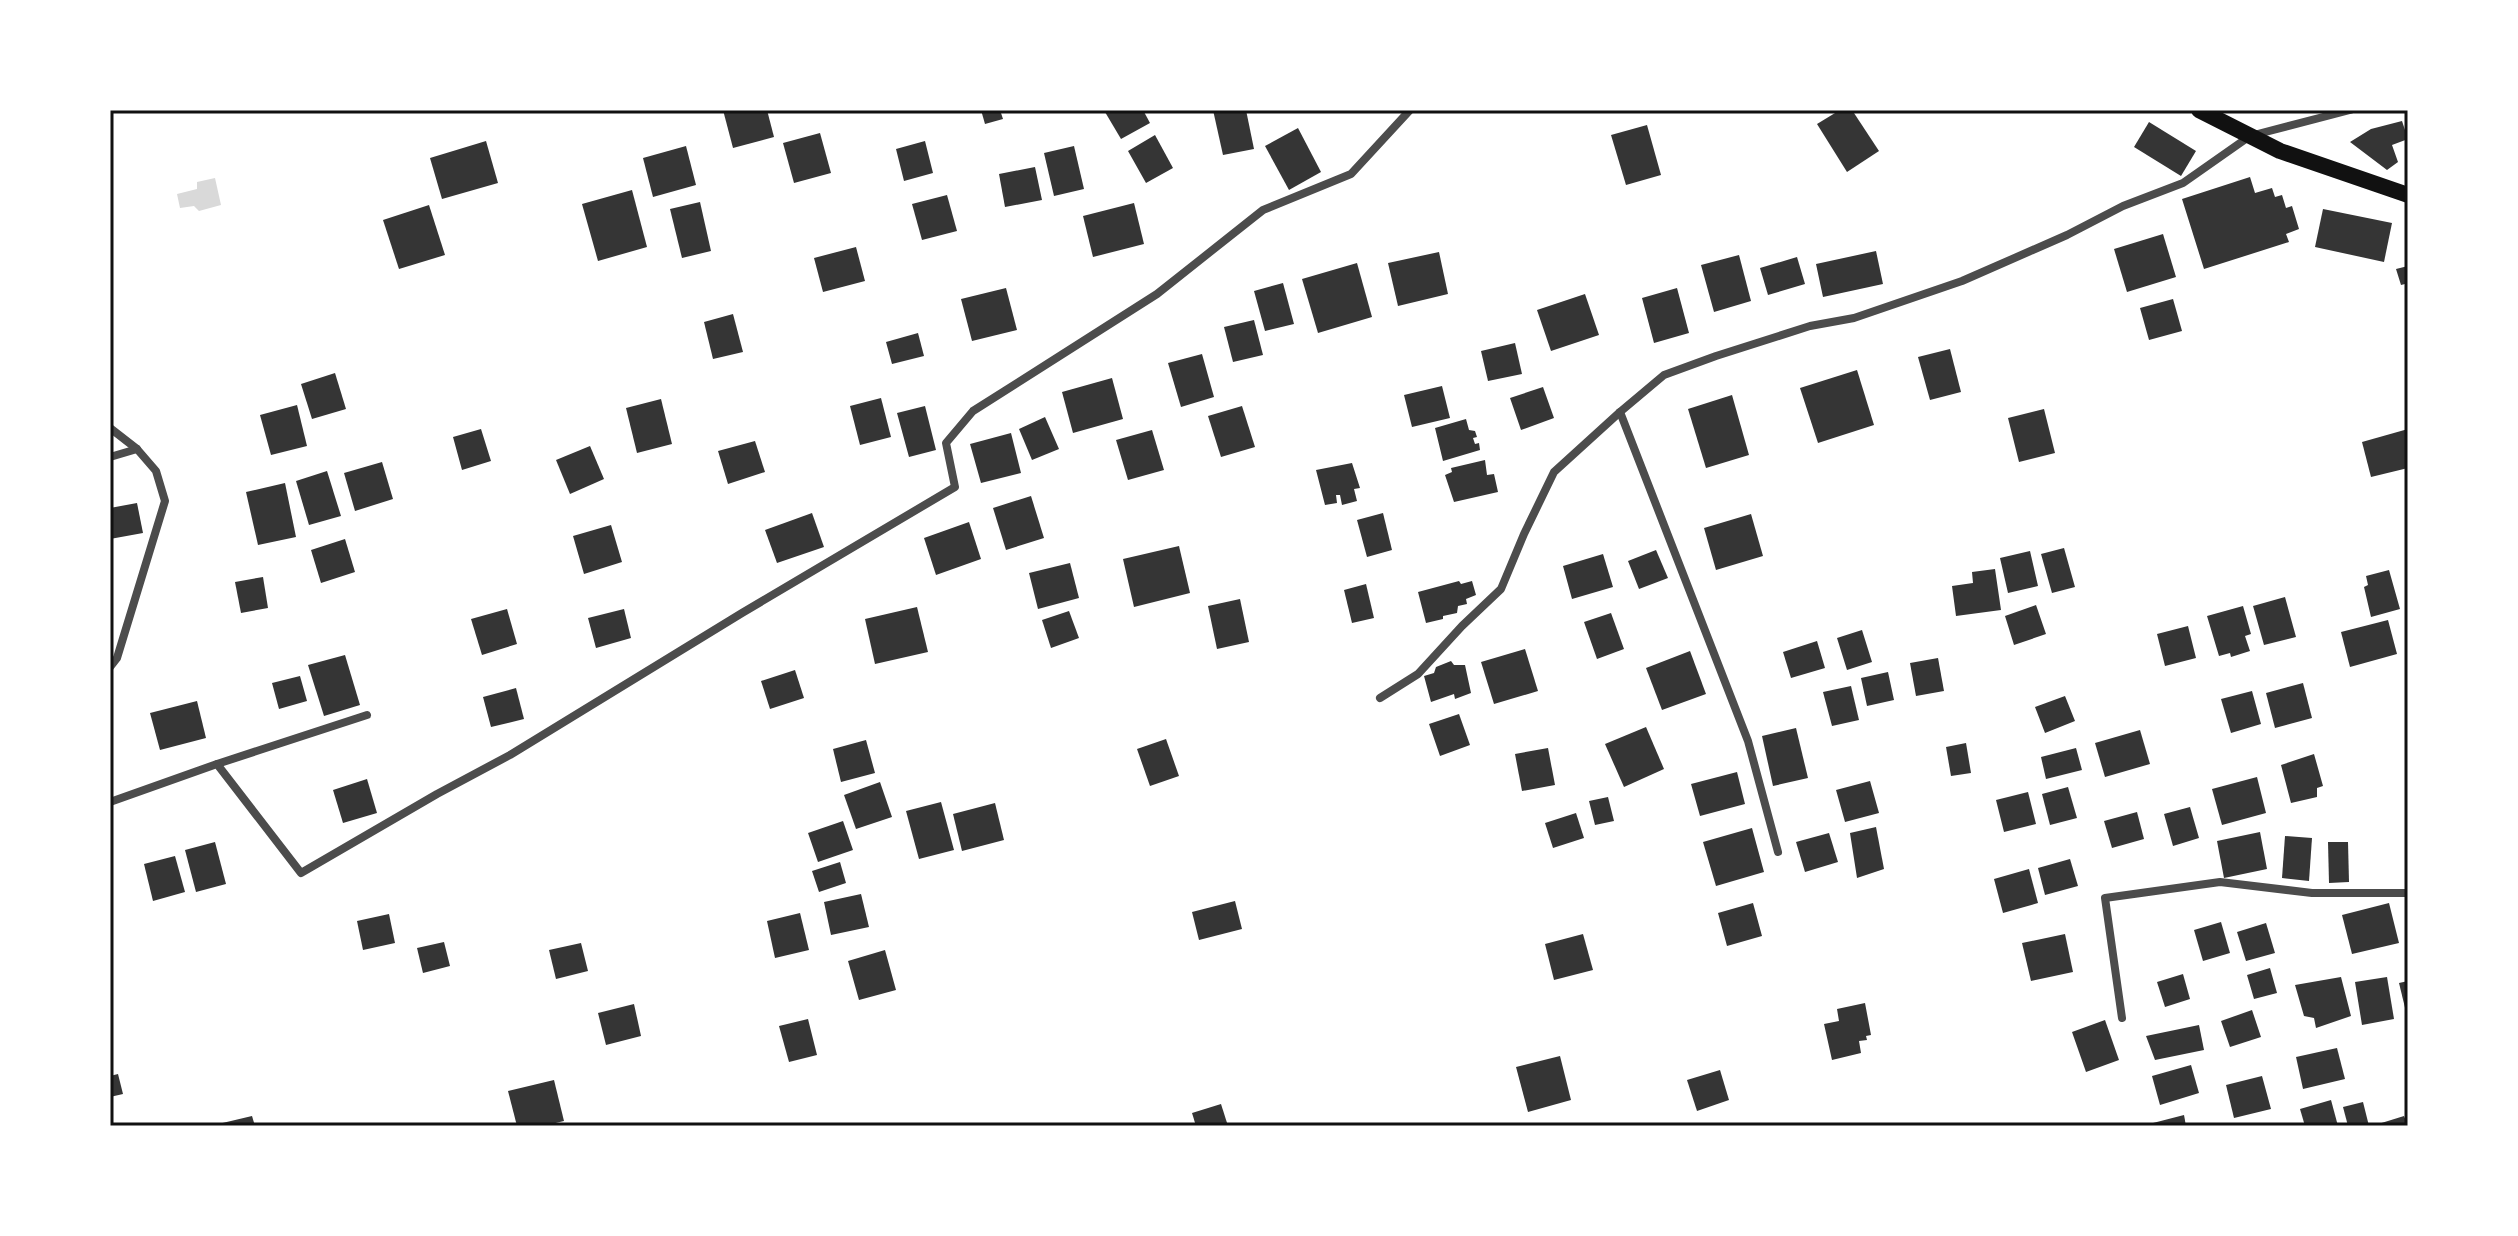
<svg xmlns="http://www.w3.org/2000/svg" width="2518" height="1236" font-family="'Public Sans',sans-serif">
<rect width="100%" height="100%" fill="#fff"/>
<path fill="#d9d9d9" d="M215,178L221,205L199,211L194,206L180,208L177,194L197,189V182Z"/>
<g fill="#353535">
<path d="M723,110H767L774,137L733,148Z"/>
<path d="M981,110H1000L1003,119L985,124Z"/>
<path d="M1108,110H1143L1150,123L1121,139L1105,112Z"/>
<path d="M1213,110H1246L1254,149L1223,155Z"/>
<path d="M1840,110H1852L1879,151L1847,172L1817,124Z"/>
<path d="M2402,121L2408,139L2392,145L2398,162L2387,170L2350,142L2371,129Z"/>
<path d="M2149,122L2196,151L2181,176L2134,147Z"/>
<path d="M1647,125L1661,175L1626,185L1611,135Z"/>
<path d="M1298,128L1321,172L1289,190L1265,146Z"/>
<path d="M820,133L831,173L794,183L783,143Z"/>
<path d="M1155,135L1173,168L1146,183L1128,151Z"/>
<path d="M486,141L498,183L442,199L430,158Z"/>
<path d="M925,141L933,173L904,181L896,149Z"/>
<path d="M686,146L696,185L653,197L643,158Z"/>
<path d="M1074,146L1084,189L1054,196L1044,153Z"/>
<path d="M1035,167L1042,200L1005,207L999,174Z"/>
<path d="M2250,177L2255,193L2272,188L2275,197L2282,195L2286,208L2292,206L2299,229L2286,234L2289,242L2204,269L2182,199Z"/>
<path d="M632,190L647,247L598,261L582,204Z"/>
<path d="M947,195L957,231L922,240L912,204Z"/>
<path d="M700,202L711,251L682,258L670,209Z"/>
<path d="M1134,203L1144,244L1093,257L1083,216Z"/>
<path d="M429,205L445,255L399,269L383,220Z"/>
<path d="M2323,209L2392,223L2384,262L2315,247Z"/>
<path d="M2163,234L2176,277L2127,292L2114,249Z"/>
<path d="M856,247L865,281L823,292L814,258Z"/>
<path d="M1876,251L1883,284L1823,297L1816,264Z"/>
<path d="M1439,252L1448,294L1398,306L1388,263Z"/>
<path d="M1739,255L1751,301L1714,312L1701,265Z"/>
<path d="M1797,257L1805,284L1768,295L1760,268Z"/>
<path d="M1357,263L1372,317L1318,333L1302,279Z"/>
<path d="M2408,266V292H2407L2405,284L2401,285L2396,269Z"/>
<path d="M1283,283L1294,324L1265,331L1254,291Z"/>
<path d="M1006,288L1017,330L972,341L961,299Z"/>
<path d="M1677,288L1689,333L1654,343L1642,298Z"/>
<path d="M1585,294L1599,335L1551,351L1537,310Z"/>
<path d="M2173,299L2182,331L2149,340L2140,308Z"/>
<path d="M733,314L743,352L713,359L704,322Z"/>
<path d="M1254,320L1263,355L1233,362L1224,327Z"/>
<path d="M918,333L924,356L892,364L886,342Z"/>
<path d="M1515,343L1522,374L1488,381L1481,351Z"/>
<path d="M1950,349L1961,392L1930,400L1918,357Z"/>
<path d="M1202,354L1214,397L1181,407L1168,363Z"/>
<path d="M1857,370L1874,425L1818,443L1800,388Z"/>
<path d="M335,373L346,409L312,419L301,384Z"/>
<path d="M1112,378L1123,419L1073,433L1062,392Z"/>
<path d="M1442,386L1450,418L1412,427L1404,395Z"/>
<path d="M1543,387L1554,418L1521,430L1510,398Z"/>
<path d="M1732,395L1749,455L1706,468L1688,409Z"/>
<path d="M881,398L891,437L860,445L850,406Z"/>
<path d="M661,399L672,444L637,453L626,408Z"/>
<path d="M297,405L307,446L271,455L260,415Z"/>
<path d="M925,406L936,450L909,457L897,413Z"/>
<path d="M1242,406L1255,447L1221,457L1208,416Z"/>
<path d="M2044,409L2055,453L2019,462L2008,418Z"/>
<path d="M1045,417L1059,449L1032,460L1019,429Z"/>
<path d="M1466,419L1469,430L1475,431L1477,437L1473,438L1475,444L1479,443L1480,450L1443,461L1435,428Z"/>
<path d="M481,429L491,461L462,470L453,437Z"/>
<path d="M2408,429V468L2371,477L2362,442Z"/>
<path d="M1152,430L1164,470L1128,480L1116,440Z"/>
<path d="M1011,433L1021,473L981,483L970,444Z"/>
<path d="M755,441L765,472L728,484L718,451Z"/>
<path d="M590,446L604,479L570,494L556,460Z"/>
<path d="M1485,460L1487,475L1494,474L1498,492L1454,502L1445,475L1452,472L1451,468Z"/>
<path d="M382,462L393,499L355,511L344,473Z"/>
<path d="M1352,463L1360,488L1354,489L1357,501L1342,505L1340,495H1336L1337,503L1325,505L1316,470Z"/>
<path d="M327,471L341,516L309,525L296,481Z"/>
<path d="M285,483L296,537L258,545L246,492Z"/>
<path d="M1031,496L1044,538L1006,550L993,508Z"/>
<path d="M137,503L143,533L110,539V508Z"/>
<path d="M812,513L824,547L777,563L765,530Z"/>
<path d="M1383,513L1392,550L1367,557L1357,520Z"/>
<path d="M1751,514L1763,556L1716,570L1704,528Z"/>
<path d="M969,522L981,559L936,575L924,538Z"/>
<path d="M611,525L622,562L584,574L573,536Z"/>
<path d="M345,539L355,572L321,583L311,550Z"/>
<path d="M1179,546L1190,593L1134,607L1123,559Z"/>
<path d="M2064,548L2075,587L2052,593L2041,554Z"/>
<path d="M1656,550L1668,578L1639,589L1628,561Z"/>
<path d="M2030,551L2038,586L2008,593L2000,558Z"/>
<path d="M1603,554L1613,587L1572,599L1563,566Z"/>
<path d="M1070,563L1079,598L1038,609L1029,573Z"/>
<path d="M1995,569L2001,610L1956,616L1952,586L1973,583L1972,572Z"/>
<path d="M2389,570L2400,609L2371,617L2364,587L2368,585L2366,576Z"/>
<path d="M263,577L268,608L241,613L235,582Z"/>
<path d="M1459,581L1461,584L1472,581L1476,595L1466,599L1467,604L1458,606L1457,613L1443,616V619L1426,623L1418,592Z"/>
<path d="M1366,584L1374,618L1352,623L1344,590Z"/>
<path d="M2285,597L2296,637L2264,645L2253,606Z"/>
<path d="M1240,599L1249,642L1217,649L1208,606Z"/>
<path d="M2036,605L2046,634L2014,645L2005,616Z"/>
<path d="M2243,606L2251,634L2245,636L2250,651L2231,657L2230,653L2219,656L2207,616Z"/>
<path d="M917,607L928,652L875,664L865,619Z"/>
<path d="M507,609L517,644L482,655L471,619Z"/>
<path d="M624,609L631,638L596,648L588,618Z"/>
<path d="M1069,611L1079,638L1051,648L1042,620Z"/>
<path d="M1611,613L1624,649L1597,659L1584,622Z"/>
<path d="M2388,620L2397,654L2350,667L2341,632Z"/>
<path d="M2188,626L2196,658L2165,666L2157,634Z"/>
<path d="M1862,630L1872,662L1847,670L1837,638Z"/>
<path d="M1817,641L1825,668L1791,678L1783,652Z"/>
<path d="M1525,649L1538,691L1494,704L1481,662Z"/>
<path d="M1690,651L1706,694L1662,710L1646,668Z"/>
<path d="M345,655L360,705L324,716L308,665Z"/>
<path d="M1938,658L1944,691L1916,696L1910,663Z"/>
<path d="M1451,661L1454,665H1465L1471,693L1455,699L1454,694L1431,702L1424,676L1434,673L1436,667Z"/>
<path d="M795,670L804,698L770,709L761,681Z"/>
<path d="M1888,672L1894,700L1867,706L1861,678Z"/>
<path d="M300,676L307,701L279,709L272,683Z"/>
<path d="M2303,683L2312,718L2275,728L2266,693Z"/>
<path d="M1851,686L1859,720L1832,726L1823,692Z"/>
<path d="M516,688L524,719L491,727L483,697Z"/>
<path d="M2252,691L2261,724L2231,733L2221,699Z"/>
<path d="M2065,696L2075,721L2045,733L2035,707Z"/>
<path d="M197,701L206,738L160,750L150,713Z"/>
<path d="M1459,714L1470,745L1440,756L1429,724Z"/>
<path d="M1646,727L1664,769L1624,787L1605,744Z"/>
<path d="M1796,728L1808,778L1773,786L1762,736Z"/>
<path d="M2140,730L2150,764L2105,777L2095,743Z"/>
<path d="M1166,739L1179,776L1150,786L1137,749Z"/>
<path d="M866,740L875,773L841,782L833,749Z"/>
<path d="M1966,743L1971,773L1951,776L1946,747Z"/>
<path d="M1548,748L1555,785L1522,791L1515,754Z"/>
<path d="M2076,748L2082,770L2046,779L2041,757Z"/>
<path d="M2314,754L2323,786L2317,788V797L2291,803L2281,765Z"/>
<path d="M1737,772L1745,804L1700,816L1691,784Z"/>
<path d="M2257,777L2266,813L2222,825L2212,789Z"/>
<path d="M367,779L377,813L343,823L333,790Z"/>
<path d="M1870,781L1879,813L1845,822L1836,790Z"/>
<path d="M880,782L892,817L856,829L844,795Z"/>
<path d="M2068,787L2077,818L2050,825L2042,794Z"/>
<path d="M2028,792L2036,824L2004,832L1996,800Z"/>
<path d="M1608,797L1614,821L1595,825L1589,801Z"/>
<path d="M941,802L954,850L919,859L906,811Z"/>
<path d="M995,803L1004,840L962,851L953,814Z"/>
<path d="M2190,807L2199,838L2173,846L2164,814Z"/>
<path d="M2137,812L2144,839L2112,848L2104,821Z"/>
<path d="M1576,813L1584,838L1553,848L1545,823Z"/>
<path d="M843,821L853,850L818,862L808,833Z"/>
<path d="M1876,827L1884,869L1857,878L1850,833Z"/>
<path d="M1752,828L1764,872L1716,886L1703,842Z"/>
<path d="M2260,832L2267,869L2224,878L2217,841Z"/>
<path d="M1829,833L1838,862L1805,872L1796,842Z"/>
<path d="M2285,836L2312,838L2309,881L2282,878Z"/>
<path d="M215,842L226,884L196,892L185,850Z"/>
<path d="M2328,842H2348L2349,882L2329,883Z"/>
<path d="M175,856L185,892L153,901L144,864Z"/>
<path d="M2070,859L2078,886L2045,895L2038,868Z"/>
<path d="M840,862L846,883L819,892L812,871Z"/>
<path d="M2029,869L2038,903L2003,913L1994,879Z"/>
<path d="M861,894L869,927L831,935L824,902Z"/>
<path d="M1235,901L1242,929L1199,940L1192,912Z"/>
<path d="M1753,903L1762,936L1727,946L1718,913Z"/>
<path d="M2389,903L2399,943L2352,954L2342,915Z"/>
<path d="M800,913L809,950L775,958L767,921Z"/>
<path d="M389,914L395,943L363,950L357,921Z"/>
<path d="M2221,922L2230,953L2203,961L2194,930Z"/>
<path d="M2266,923L2275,953L2246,961L2237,932Z"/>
<path d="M1583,934L1593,970L1554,980L1545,944Z"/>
<path d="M2065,934L2073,972L2031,981L2022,943Z"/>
<path d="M444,942L450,966L423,973L417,948Z"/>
<path d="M581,943L588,971L556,979L549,950Z"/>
<path d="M885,950L896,990L859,1000L848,961Z"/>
<path d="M2270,968L2277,993L2254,999L2247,975Z"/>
<path d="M2183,974L2190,999L2165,1007L2157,982Z"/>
<path d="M2341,977L2351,1016L2316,1028L2314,1018L2304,1016L2295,985Z"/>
<path d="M2387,977L2394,1019L2362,1025L2355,982Z"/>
<path d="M2408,981V1016H2407L2399,983Z"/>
<path d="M1865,1003L1871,1035L1866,1036L1867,1040L1859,1041L1861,1053L1832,1060L1824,1024L1839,1021L1837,1009Z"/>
<path d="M634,1004L641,1036L606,1045L598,1013Z"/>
<path d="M2252,1010L2261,1037L2230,1047L2221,1021Z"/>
<path d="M808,1019L817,1055L789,1062L779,1026Z"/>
<path d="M2105,1020L2119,1060L2086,1072L2072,1032Z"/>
<path d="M2199,1025L2204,1050L2155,1060L2146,1036Z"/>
<path d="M2337,1048L2345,1079L2303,1089L2296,1057Z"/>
<path d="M1560,1056L1571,1100L1528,1112L1516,1067Z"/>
<path d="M2191,1065L2199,1093L2160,1105L2152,1076Z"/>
<path d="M1720,1070L1729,1100L1697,1111L1687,1080Z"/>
<path d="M118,1074L123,1094L110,1097V1076Z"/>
<path d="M2262,1076L2271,1109L2234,1118L2226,1085Z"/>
<path d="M554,1080L564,1121L543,1126H517L508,1091Z"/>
<path d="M2331,1100L2338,1126H2305L2300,1109Z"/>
<path d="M2363,1102L2369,1126H2348L2343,1107Z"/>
<path d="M1221,1104L1228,1126H1196L1192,1113Z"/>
<path d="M2184,1115L2186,1126H2154L2153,1123Z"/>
<path d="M252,1116L255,1126H214V1125Z"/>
<path d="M2404,1116L2408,1126H2375V1125Z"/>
</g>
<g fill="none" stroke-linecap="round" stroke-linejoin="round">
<g stroke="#4c4c4c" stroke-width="8">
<path d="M1620,412L1748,741L1778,852"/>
<path d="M110,428L137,449L156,471L165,501L117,658L110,667"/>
<path d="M110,457L137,449"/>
<path d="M1380,698L1418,674L1462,626L1501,589L1524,534L1554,472L1620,412L1664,375L1716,356L1810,326L1854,318L1962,281L2067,235L2123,206L2183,183L2250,136L2350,110"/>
<path d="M217,764L367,715"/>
<path d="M110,802L217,764L301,873L437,794L510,755L742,613L955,487L946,443L973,411L1157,294L1263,210L1351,174L1410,110"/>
<path d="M2122,1018L2105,898L2220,882L2312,893H2408"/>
</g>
<path stroke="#111" stroke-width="16" d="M2199,110L2280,151L2408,195"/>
</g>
<rect width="2518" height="1236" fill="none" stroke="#ffffff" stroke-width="224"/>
<rect x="112" y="112" width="2294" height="1012" fill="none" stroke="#111" stroke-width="3"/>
</svg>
